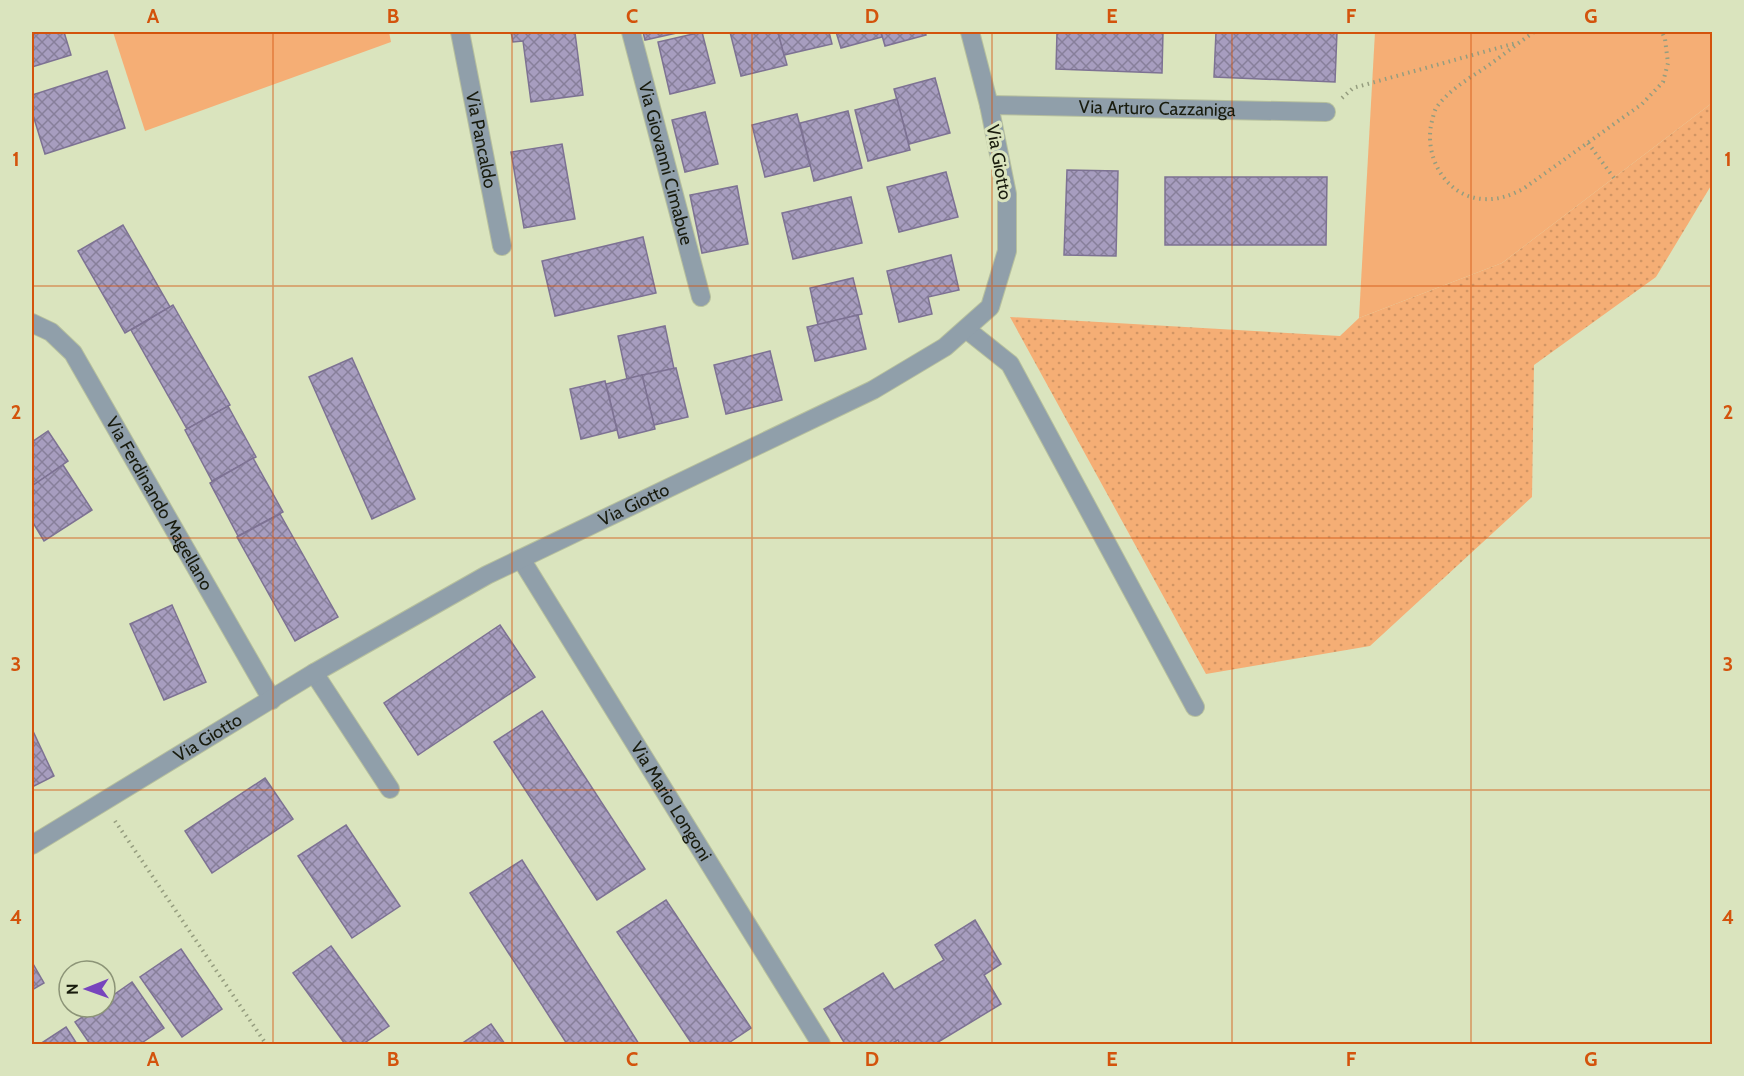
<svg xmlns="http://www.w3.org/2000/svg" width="1744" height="1076" font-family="Cabin,sans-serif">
<defs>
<pattern id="grass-dots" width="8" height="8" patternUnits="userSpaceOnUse" patternTransform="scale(1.5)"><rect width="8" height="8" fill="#f5ae75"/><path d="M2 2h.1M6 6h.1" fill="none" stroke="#d19564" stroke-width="1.8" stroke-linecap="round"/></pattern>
<pattern id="building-cross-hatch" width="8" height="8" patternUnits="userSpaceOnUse" patternTransform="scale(1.5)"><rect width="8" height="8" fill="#a79dbf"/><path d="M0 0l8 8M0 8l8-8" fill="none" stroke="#877f9a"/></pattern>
</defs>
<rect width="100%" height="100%" fill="#dae4be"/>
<path fill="url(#grass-dots)" d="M1712,103V184L1656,277L1534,365L1532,497L1370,646L1206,674L1010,317L1340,336L1359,318L1502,263Z"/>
<g fill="#f5ae75">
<path d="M113,32H389L391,42L145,131Z"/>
<path d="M1375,32H1712V103L1502,263L1359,318Z"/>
</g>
<g fill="url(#building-cross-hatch)" stroke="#7d7293" stroke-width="1.5">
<path d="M32,32H64L71,55L32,67Z"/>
<path d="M511,32L575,33L583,95L531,102L523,41L513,42Z"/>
<path d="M643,32H681L645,40Z"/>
<path d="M702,32L715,83L670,94L658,42Z"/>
<path d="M730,32H778L787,65L741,76Z"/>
<path d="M778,32H829L832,44L784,55Z"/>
<path d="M836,32H881L882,37L841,48Z"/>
<path d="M881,32H925L926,35L885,46Z"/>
<path d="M1057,32H1163L1162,73L1056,69Z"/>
<path d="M1216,32H1337L1335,82L1214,77Z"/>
<path d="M107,71L125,128L45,154L32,112V95Z"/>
<path d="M935,78L950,133L909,144L894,89Z"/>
<path d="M897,99L910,150L868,161L855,110Z"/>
<path d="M848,111L862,168L814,181L800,123Z"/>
<path d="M705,112L718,164L685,172L672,120Z"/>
<path d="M797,114L810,166L765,177L752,125Z"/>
<path d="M562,144L575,219L524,228L511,152Z"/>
<path d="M1067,170L1118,171L1116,256L1064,255Z"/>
<path d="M946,172L958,217L899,232L887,187Z"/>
<path d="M1165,177H1327L1326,245H1165Z"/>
<path d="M737,186L748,244L702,253L690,195Z"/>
<path d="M851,197L862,243L793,259L782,213Z"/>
<path d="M123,225L170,307L125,333L78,251Z"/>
<path d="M643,237L656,293L555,316L542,261Z"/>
<path d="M951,255L959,290L928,297L932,314L899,322L887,271Z"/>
<path d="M853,278L862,314L818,325L810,288Z"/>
<path d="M173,305L230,405L187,429L131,330Z"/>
<path d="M858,315L866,349L815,361L807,327Z"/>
<path d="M665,326L674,369L627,379L618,336Z"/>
<path d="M770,351L782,400L726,414L714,365Z"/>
<path d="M352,358L415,499L372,519L309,377Z"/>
<path d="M676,368L688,417L654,425L642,375Z"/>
<path d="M642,375L655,429L619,438L606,384Z"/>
<path d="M605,381L617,430L581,439L570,389Z"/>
<path d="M228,406L256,457L212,481L185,430Z"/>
<path d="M48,431L68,461L32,486V442Z"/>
<path d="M253,458L283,512L238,536L210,483Z"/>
<path d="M63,465L92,510L44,541L32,521V486Z"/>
<path d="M280,514L338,617L295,641L237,537Z"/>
<path d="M172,605L206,682L164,700L130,624Z"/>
<path d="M500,625L535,677L418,755L384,703Z"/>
<path d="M542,711L645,869L597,900L494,742Z"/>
<path d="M32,729L54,776L32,787Z"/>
<path d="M265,778L293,819L212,873L185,831Z"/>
<path d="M346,825L400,906L352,938L298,856Z"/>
<path d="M522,860L639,1044H567L470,893Z"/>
<path d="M666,900L751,1028L727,1044H692L617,932Z"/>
<path d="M975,920L1001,964L984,975L1001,1004L935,1044H900L898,1040L891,1044H845L824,1009L883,973L894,990L944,960L935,945Z"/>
<path d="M331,946L389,1026L363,1044H345L293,973Z"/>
<path d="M181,949L222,1009L182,1037L140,977Z"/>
<path d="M32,962L44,983L32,990Z"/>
<path d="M132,982L164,1028L140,1044H90L75,1022L97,1007H105V1001Z"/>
<path d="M491,1024L505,1044H461Z"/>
<path d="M66,1027L77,1044H40Z"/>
</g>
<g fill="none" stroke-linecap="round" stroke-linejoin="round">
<g stroke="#b7c09e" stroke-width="20">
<g id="street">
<path id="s1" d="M460,32L502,246"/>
<path id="s2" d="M631,32L701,297"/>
<path id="s3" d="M989,105L1326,112"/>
<path id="s4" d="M32,323L51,332L73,353L272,700"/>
<path d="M966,329L1010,364L1195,707"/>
<path id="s5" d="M521,559L821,1044"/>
<path d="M314,673L390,789"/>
<path id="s6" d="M32,845L314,673L487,575L873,390L945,347L990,307L1007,251V194L989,105L970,32"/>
</g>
</g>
<g stroke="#959d7f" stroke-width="4" stroke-dasharray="1.5 4.5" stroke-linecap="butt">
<path d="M1534,32C1518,43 1502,56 1486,67C1468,79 1449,90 1436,108C1434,112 1433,117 1432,121C1423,155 1445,197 1483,199C1498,200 1509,196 1523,189L1642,104L1663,82L1668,63L1665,39L1662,32"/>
<path d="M1342,98L1353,88L1516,43"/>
<path d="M1588,143L1614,178"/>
<path d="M115,821L266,1044"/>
</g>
<use href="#street" stroke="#909faa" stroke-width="18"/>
</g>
<path fill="none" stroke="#d3530c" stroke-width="1.5" stroke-opacity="0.55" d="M273,32V1044M512,32V1044M752,32V1044M992,32V1044M1232,32V1044M1471,32V1044M32,286H1712M32,538H1712M32,790H1712"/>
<g text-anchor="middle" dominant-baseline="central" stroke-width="6" stroke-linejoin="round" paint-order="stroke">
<g font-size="18" fill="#181b0d" stroke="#dae4be">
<text stroke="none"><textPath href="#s3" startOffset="168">Via Arturo Cazzaniga</textPath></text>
<text stroke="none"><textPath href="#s1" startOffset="110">Via Pancaldo</textPath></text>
<text transform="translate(999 162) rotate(80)">Via Giotto</text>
<text stroke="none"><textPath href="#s2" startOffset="136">Via Giovanni Cimabue</textPath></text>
<text stroke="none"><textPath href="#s4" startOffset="225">Via Ferdinando Magellano</textPath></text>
<text stroke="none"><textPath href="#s6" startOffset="692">Via Giotto</textPath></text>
<text stroke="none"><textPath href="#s6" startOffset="206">Via Giotto</textPath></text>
<text stroke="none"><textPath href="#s5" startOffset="285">Via Mario Longoni</textPath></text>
</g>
</g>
<rect width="1744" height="1076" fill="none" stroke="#dae4be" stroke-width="66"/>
<g transform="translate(87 989) rotate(269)"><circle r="28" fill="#dae4be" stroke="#8c9477" stroke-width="1.5"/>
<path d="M0-4.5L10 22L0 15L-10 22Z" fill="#7745bd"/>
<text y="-9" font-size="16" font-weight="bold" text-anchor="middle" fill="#181b0d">N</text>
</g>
<rect x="33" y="33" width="1678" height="1010" fill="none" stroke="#d3530c" stroke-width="2"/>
<g font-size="20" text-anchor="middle" font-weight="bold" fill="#d3530c">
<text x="153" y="23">A</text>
<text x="393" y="23">B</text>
<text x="632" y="23">C</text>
<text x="872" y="23">D</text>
<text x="1112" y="23">E</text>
<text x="1351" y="23">F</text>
<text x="1591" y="23">G</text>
<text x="16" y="166">1</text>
<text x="1728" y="166">1</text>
<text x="16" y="419">2</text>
<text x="1728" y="419">2</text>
<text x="16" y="671">3</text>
<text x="1728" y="671">3</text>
<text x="16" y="924">4</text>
<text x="1728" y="924">4</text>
<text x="153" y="1066">A</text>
<text x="393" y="1066">B</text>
<text x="632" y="1066">C</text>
<text x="872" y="1066">D</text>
<text x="1112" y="1066">E</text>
<text x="1351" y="1066">F</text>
<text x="1591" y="1066">G</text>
</g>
</svg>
